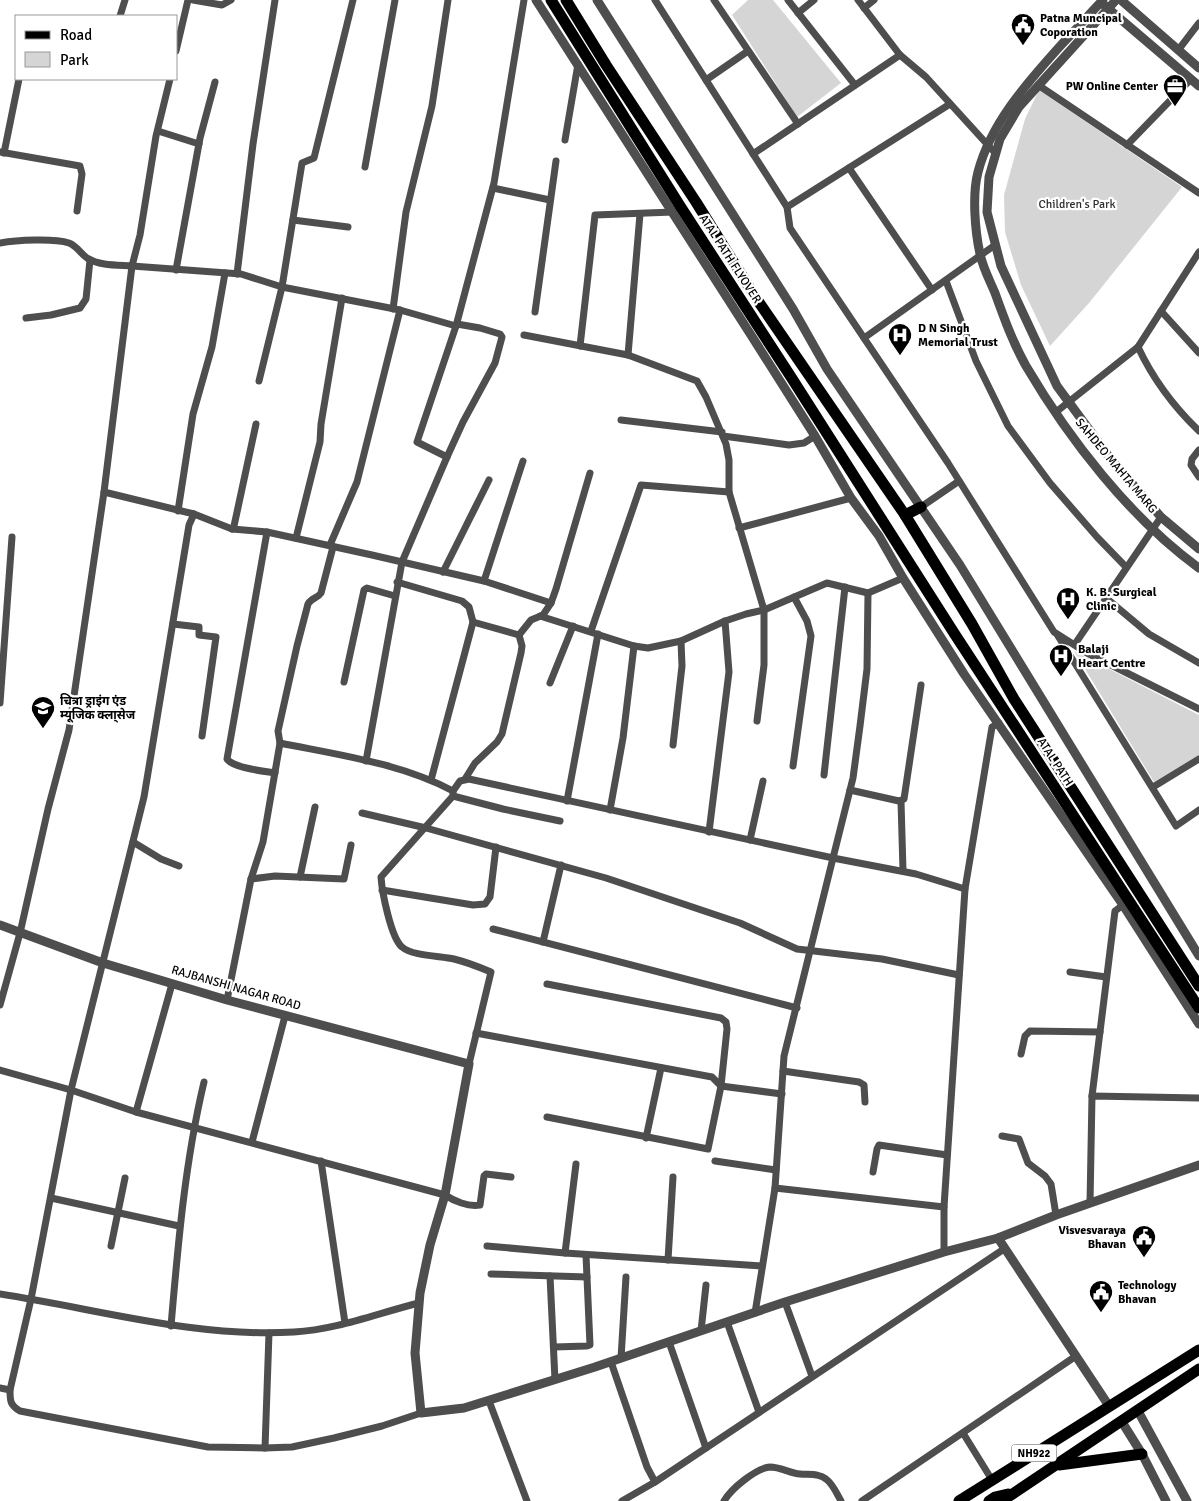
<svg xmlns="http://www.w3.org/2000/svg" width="1199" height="1501" font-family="Signika,'Noto Sans Devanagari',sans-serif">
<rect width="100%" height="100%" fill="#fff"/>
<g fill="#d5d5d5">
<path d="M748,0H773L841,83L797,117L732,15Z"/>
<path d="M1039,90L1182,187L1089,303L1050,346L1021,285L1005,232L1004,195L1025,119Z"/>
<path d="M1074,651L1199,715V755L1154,782Z"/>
</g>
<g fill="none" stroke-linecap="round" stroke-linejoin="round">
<g stroke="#4e4e4e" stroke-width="7">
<path d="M193,0L222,5L231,0"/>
<path d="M655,0L787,207L790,228L948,463L1054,632L1087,653L1199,709"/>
<path d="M714,0L798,124"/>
<path d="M788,0L855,85"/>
<path d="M858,0L900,55L926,77L996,154"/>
<path d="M864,8L874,0"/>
<path d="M798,13L814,0"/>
<path d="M120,16L125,0"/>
<path d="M1179,49L1199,23"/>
<path d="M176,51L188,0"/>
<path d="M706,80L748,51"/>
<path d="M1038,85L1199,193"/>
<path d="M158,131L199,144"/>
<path d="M565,140L578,64"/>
<path d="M1127,145L1191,79"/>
<path d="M0,152L80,166L82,174L77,211"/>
<path d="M4,153L19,79"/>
<path d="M753,154L900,55"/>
<path d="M365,167L395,0"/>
<path d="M849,168L932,290"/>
<path d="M493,188L550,200"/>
<path d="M787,207L950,104"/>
<path d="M293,220L348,227"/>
<path d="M0,243C16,240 54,238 69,243C77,246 80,253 87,258C100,266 117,265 132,266L140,235L156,136L170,79"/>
<path d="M176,270L200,138L215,82"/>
<path d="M237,274L253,144L275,0"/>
<path d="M946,281L976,361L1008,426L1050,483L1097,537L1126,567"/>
<path d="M393,309L406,212L432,106L448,0"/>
<path d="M1161,311L1199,353"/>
<path d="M535,312L556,161"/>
<path d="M26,318L51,315L80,308L86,299L90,260"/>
<path d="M524,335L628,355L697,381L706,397L726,444L729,460V492L764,610V665L757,721"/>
<path d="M864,338L995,245"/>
<path d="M580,346L595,215L673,212"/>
<path d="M1138,347C1153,379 1173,406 1199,431"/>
<path d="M628,355L640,214"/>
<path d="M259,381L282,287L302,163L314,158L353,0"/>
<path d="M1056,412L1138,347L1199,252"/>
<path d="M621,420L722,432"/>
<path d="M723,436L789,445L804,443L815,436"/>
<path d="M1199,450L1192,459L1191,465L1199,477"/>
<path d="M447,457L463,422L495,363L502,337L500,334L480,328L457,324"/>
<path d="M104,492L194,514L232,529L267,532L372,555L484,581L551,603"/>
<path d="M921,507L959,481"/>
<path d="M178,511L193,414L212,347L225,273"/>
<path d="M739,528L851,498"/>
<path d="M232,529L234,526L256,424"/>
<path d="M267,532L227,759C233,768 263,771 275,773"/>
<path d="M296,538L320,442L321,424L342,298"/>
<path d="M330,545L357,482L400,310"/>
<path d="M443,572L489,480"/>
<path d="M484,581L523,461"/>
<path d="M397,582L462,601L469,607L473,622L431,780"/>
<path d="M1106,598L1149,634L1199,663"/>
<path d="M540,616L634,646L648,648L681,641L725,621L746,614L764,610L827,583L868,593L903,578"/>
<path d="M473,622L519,635L531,620L543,615L551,603L556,589L590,473"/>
<path d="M173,624L199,627V635L216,637L202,736"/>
<path d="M591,631L641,485L729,492"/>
<path d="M1058,636L1176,826L1199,810"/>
<path d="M1075,644L1161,517"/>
<path d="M344,682L364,590L367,588L395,596"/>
<path d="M550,683L573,626"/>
<path d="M0,703L12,537"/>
<path d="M280,743L278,731L297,646L308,604C311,598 318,598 321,593L333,547"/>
<path d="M673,745L682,666L681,641"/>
<path d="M366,761L402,562L447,457L417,442L456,326L494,183L524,0"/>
<path d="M793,766L811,636L807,621L794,597"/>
<path d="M824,775L845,587"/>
<path d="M465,779L475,763L497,742L502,734L521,653L522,646L519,635"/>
<path d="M1153,787L1199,759"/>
<path d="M850,790L899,801L904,799L921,685"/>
<path d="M453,791V796L381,877C382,892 391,938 402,947C412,956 440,956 454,959C467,962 479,967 491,972L469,1064"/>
<path d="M453,796L503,809L560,821"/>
<path d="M567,801L598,634"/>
<path d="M901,801L903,871"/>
<path d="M610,810L623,738L634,646"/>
<path d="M362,813L426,828L606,878L740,923L797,949L882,959L959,975"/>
<path d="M709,832L729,672L725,621"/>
<path d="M750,840L763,781"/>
<path d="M133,842L161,859L179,866"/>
<path d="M300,877L315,807"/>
<path d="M251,879L275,876L344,879L351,845"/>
<path d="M965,889L992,727L999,723"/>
<path d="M382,890L473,905L485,904L490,897L496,847"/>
<path d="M493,929L797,1008"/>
<path d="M543,942L561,865"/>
<path d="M1070,972L1106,977"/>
<path d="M227,1000L251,879L263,842L280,743C339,755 400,763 453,791L460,781L469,779L833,858L853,778L860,726L867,669L868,593"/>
<path d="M0,1005L20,933L48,809L69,730L104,492L132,266L241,274L282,287L400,310L456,326"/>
<path d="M476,1033L712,1077L721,1086L782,1094"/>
<path d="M1021,1054L1025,1036L1030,1031L1100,1032"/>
<path d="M0,1070L71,1090L136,1112L445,1195C454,1201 468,1207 480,1205L484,1176L486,1174L511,1177"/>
<path d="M783,1071L859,1082L864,1085L865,1102"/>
<path d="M1092,1096L1115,911L1123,905"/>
<path d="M136,1112L172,984"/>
<path d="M547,1117L708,1149L721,1086L727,1029L726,1022L721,1018L547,984"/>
<path d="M1002,1136L1019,1139L1028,1163L1045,1176L1051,1184L1056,1215"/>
<path d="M646,1138L661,1068"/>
<path d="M252,1142L285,1016"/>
<path d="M321,1161L345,1323"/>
<path d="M715,1161L776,1170"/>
<path d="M873,1172L877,1149L879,1145L947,1155"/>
<path d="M775,1188L944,1207"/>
<path d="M51,1198L179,1226"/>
<path d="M1090,1203L1092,1096L1199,1098"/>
<path d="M111,1246L125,1178"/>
<path d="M487,1246L565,1253L762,1266"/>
<path d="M565,1253L576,1164"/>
<path d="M668,1260L673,1177"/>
<path d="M491,1274L587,1277"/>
<path d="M550,1276L555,1380"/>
<path d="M0,1294C98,1309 194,1338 294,1332C336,1330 378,1313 419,1303"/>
<path d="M785,1302L812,1376"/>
<path d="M755,1313L775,1188L784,1056L833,858L916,874L965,889L944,1207V1252"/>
<path d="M727,1322L759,1412"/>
<path d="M171,1326C178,1244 185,1162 204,1082"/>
<path d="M701,1331L706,1285"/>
<path d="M669,1342L706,1448"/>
<path d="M554,1347L587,1346L590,1345L586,1255"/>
<path d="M621,1358L626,1277"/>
<path d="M611,1362L647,1467L655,1482"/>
<path d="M0,1388L10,1390C10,1401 10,1405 20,1411L208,1447L265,1448L292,1447L334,1438L382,1426L421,1413"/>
<path d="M10,1390L31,1299L71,1090L144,797L189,525L194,514"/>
<path d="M489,1401L527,1501"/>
<path d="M963,1433L992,1480"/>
<path d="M265,1448L269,1333"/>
<path d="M622,1501L655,1482L1004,1249"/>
<path d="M724,1501C731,1489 756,1468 770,1467C780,1467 790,1473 800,1474C808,1475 819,1473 826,1479C833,1484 837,1494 841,1501"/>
<path d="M862,1501L1076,1356"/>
</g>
<g stroke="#4e4e4e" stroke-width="9">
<path d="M536,0L751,335L815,436L851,498L879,536L903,578L964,674L1123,905L1199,1024"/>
<path d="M597,0L793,309L827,369L960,565L1199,956"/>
<path d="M1103,0C1089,14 1076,30 1062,44C1028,82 991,122 978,172C972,195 975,231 980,254C983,268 990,281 995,293C1004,318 1013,343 1026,366C1069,439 1130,518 1199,568"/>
<path d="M1116,0L1019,107L1000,139L989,177L987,212L1001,266L1057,386L1110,458L1142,495L1161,517L1199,549"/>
<path d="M1121,0L1199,68"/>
<path d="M1104,5L1199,86"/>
<path d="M0,925L103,963L227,1000L469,1064L445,1195L430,1245L420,1293L415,1353L421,1413L464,1408L595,1367L785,1302L944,1252L998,1238L1056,1215L1199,1165"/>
<path d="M998,1238L1109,1406"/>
<path d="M1138,1411L1187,1501"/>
<path d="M1122,1422L1142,1454L1166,1501"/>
</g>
<g stroke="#000" stroke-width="11">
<path d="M551,0L680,206L791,377L954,633L1199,1008"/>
<path d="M566,0L606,65L696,202L756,298L905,515L972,624L1014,699L1199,986"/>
<path d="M905,515L921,507"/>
</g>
<g stroke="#000" stroke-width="11">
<path d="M1059,1465L1142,1454"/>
<path d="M959,1501L1199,1350"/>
<path d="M989,1501L995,1497L1008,1494"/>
<path d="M1002,1501L1199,1369"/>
</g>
</g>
<defs>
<g id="civic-pin" transform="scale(1.25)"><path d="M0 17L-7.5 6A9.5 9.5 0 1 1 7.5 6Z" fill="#000" stroke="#fff"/><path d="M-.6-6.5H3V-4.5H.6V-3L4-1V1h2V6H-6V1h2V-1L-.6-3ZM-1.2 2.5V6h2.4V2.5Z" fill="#fff"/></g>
<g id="office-pin" transform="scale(1.25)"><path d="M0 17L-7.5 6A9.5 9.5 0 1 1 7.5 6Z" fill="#000" stroke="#fff"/><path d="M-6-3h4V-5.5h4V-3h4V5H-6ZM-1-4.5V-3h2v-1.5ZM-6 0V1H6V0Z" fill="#fff"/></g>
<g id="hospital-pin" transform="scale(1.25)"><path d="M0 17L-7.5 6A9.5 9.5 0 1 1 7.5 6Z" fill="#000" stroke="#fff"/><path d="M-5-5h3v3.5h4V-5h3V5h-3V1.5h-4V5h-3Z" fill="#fff"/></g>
<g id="school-pin" transform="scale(1.25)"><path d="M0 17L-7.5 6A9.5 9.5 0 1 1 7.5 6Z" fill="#000" stroke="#fff"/><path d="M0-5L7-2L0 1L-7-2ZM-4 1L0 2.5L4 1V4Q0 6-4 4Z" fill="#fff"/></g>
</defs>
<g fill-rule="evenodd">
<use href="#civic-pin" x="1023" y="25"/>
<use href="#office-pin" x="1175" y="86"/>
<use href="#hospital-pin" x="900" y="335"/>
<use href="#hospital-pin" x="1068" y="599"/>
<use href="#hospital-pin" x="1061" y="656"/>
<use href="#school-pin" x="43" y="708"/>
<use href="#civic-pin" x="1144" y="1237"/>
<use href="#civic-pin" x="1101" y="1292"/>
</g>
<g text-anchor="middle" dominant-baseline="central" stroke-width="4.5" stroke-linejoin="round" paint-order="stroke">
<rect fill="#fff" stroke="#4c4c4c" stroke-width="1" x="1011.5" y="1444.5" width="45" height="17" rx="4"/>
<g font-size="11" font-weight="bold" fill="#000">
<text x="1034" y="1453">NH922</text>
</g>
<g font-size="12" font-weight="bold" fill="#000" stroke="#fff" text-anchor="start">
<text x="1040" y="18">Patna Muncipal<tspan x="1040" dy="14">Coporation</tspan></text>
<text x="1158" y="86" text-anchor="end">PW Online Center</text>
<text x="918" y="328">D N Singh<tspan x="918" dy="14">Memorial Trust</tspan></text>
<text x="1086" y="592">K. B. Surgical<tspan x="1086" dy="14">Clinic</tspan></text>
<text x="1078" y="649">Balaji<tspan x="1078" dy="14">Heart Centre</tspan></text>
<text x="60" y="701">चित्रा ड्राइंग एंड<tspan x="60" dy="14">म्यूजिक क्ला्सेज</tspan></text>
<text x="1126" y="1230" text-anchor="end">Visvesvaraya<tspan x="1126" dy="14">Bhavan</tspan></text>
<text x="1118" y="1285">Technology<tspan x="1118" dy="14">Bhavan</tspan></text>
</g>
<g font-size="12" fill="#2c2c2c" stroke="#fff">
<text x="1077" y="204">Children's Park</text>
</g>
<g font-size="12" fill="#000" stroke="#fff">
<text transform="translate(730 259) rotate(57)">ATAL PATH FLYOVER</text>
<text transform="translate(1116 466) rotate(50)">SAHDEO MAHTA MARG</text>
<text transform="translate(1055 762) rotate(57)">ATAL PATH</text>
<text transform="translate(236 988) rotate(16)">RAJBANSHI NAGAR ROAD</text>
</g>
</g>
<rect x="15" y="15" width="162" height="65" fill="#ffffff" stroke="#999999"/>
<rect x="25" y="31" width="25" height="8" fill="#000000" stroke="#999999"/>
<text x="60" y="40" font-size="15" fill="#000000">Road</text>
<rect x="25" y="52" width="25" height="15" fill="#d5d5d5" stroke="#999999"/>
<text x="60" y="65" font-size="15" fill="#000000">Park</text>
</svg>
